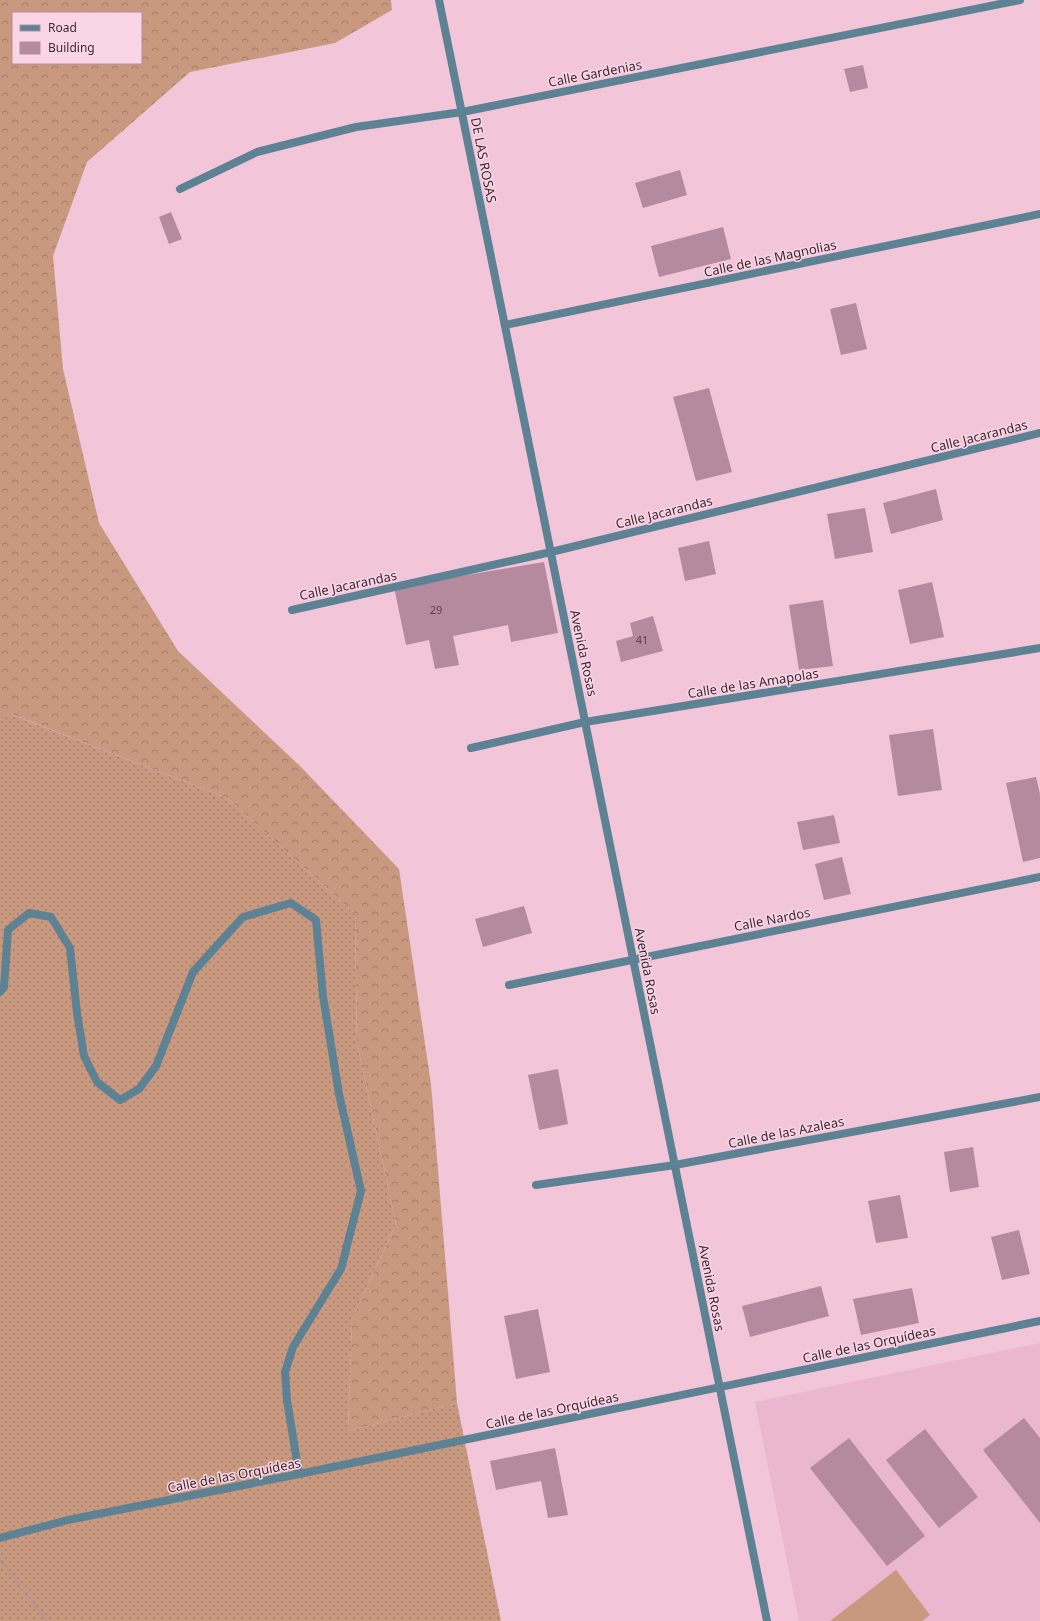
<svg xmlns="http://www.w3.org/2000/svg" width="1040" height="1621" font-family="'Noto Sans',sans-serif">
<defs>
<pattern id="grass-dots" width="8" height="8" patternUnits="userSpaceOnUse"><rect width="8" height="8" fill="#c9997f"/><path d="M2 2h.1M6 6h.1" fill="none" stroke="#a47d69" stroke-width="1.8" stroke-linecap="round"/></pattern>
<pattern id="forest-crowns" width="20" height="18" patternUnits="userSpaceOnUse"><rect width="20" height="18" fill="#c9997f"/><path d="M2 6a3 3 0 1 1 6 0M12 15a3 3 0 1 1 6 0" fill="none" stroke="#a47d69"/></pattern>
</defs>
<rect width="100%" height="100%" fill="#f3c5d9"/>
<path fill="#eab7cf" d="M1040,1343V1621H799L755,1402Z"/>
<path fill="url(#grass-dots)" d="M10,714L227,798L355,914L357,1043L396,1224L352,1319L348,1431L457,1403L501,1621H0V720Z"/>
<path fill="url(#forest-crowns)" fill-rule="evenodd" d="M0,0H391L392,10L335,43L190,72L87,162L53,256L63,369L99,523L178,651L300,766L399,869L431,1084L457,1403L348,1431L352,1319L396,1224L357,1043L355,914L227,798L11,714L0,720ZM13,13H141V63H13Z"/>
<path fill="#c9997f" d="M896,1570L930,1615L922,1621H830Z"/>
<g fill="#b58a9e">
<path d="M863,65L868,88L850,92L844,69Z"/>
<path d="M680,170L687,195L643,208L635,183Z"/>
<path d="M171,212L182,239L169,244L159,217Z"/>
<path d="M723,227L731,259L659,277L651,246Z"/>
<path d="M856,303L867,349L841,355L830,309Z"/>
<path d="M709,388L732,472L696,481L673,397Z"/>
<path d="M936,489L943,520L891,534L883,503Z"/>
<path d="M865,508L873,552L835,559L827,514Z"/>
<path d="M709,541L716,574L685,581L678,548Z"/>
<path d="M544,562L558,633L511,642L508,625L453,636L459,665L435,669L429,640L406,645L394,587Z"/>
<path d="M932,582L944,637L910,644L898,590Z"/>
<path d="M823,600L833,666L799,670L789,605Z"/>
<path d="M653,616L663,651L621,662L616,641L633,636L630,623Z"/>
<path d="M933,729L942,790L898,796L889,735Z"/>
<path d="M1036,777L1040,794V858L1023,862L1006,783Z"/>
<path d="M834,815L840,843L803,850L797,822Z"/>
<path d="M842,857L851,894L824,900L815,864Z"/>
<path d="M524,906L532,933L483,947L475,919Z"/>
<path d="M558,1069L568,1124L539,1130L528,1075Z"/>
<path d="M973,1147L979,1187L950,1192L944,1152Z"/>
<path d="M900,1195L908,1238L876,1243L868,1201Z"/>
<path d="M1019,1230L1030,1274L1002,1280L991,1237Z"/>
<path d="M821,1286L829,1316L750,1337L742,1306Z"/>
<path d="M912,1288L919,1323L861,1335L853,1299Z"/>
<path d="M538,1309L550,1372L516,1379L504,1316Z"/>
<path d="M1024,1418L1040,1438V1523L983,1450Z"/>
<path d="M925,1429L978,1497L939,1528L886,1460Z"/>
<path d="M849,1438L925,1536L887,1566L810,1468Z"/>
<path d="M555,1448L568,1515L548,1518L541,1481L496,1490L490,1461Z"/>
</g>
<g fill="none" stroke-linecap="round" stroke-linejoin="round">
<path stroke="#b490a0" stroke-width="2.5" stroke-dasharray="2 2" stroke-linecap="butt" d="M0,1560L47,1621"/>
<g stroke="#5d8293" stroke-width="8">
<path d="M439,0L767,1621"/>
<path d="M180,189L257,152L356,127L462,112L1020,0"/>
<path d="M505,325L1040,214"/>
<path d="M292,610L551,552L1040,433"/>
<path d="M471,748L585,722L1040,648"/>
<path d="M509,985L1040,877"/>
<path d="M0,992L4,987L8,930L29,913L51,917L70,948L77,1013L84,1056L97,1082L120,1100L139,1089L156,1066L193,972L243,917L291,903L316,920L323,996L339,1094L361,1191L341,1269L293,1347L285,1372L287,1400L299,1474"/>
<path d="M536,1185L675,1165L1040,1097"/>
<path d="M0,1538L68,1520L299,1474L1040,1321"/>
</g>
</g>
<g text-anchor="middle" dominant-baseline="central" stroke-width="3" stroke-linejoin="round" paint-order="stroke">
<g font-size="11" fill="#5b434e">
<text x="436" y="609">29</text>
<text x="642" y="639">41</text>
</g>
<g font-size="13" fill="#3d2b33" stroke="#fad5e5">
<text transform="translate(595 73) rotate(-11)">Calle Gardenias</text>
<text transform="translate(484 160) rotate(79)">DE LAS ROSAS</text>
<text transform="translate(770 258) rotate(-12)">Calle de las Magnolias</text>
<text transform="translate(979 436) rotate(-14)">Calle Jacarandas</text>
<text transform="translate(664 512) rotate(-14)">Calle Jacarandas</text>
<text transform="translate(348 585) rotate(-12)">Calle Jacarandas</text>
<text transform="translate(584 653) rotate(78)">Avenida Rosas</text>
<text transform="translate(753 683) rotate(-9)">Calle de las Amapolas</text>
<text transform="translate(772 919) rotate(-11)">Calle Nardos</text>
<text transform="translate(648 971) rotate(79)">Avenida Rosas</text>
<text transform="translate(786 1132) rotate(-11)">Calle de las Azaleas</text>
<text transform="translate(712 1288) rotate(79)">Avenida Rosas</text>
<text transform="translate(869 1344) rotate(-12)">Calle de las Orquídeas</text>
<text transform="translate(552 1410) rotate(-12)">Calle de las Orquídeas</text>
<text transform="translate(234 1475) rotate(-11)">Calle de las Orquídeas</text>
</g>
</g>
<rect x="12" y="12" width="130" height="52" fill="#fad5e5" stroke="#ae919e"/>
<rect x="20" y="25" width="20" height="6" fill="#5d8293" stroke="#ae919e"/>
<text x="48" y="32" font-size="12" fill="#3d2b33">Road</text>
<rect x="20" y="42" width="20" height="12" fill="#b58a9e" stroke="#ae919e"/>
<text x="48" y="52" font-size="12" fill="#3d2b33">Building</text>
</svg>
